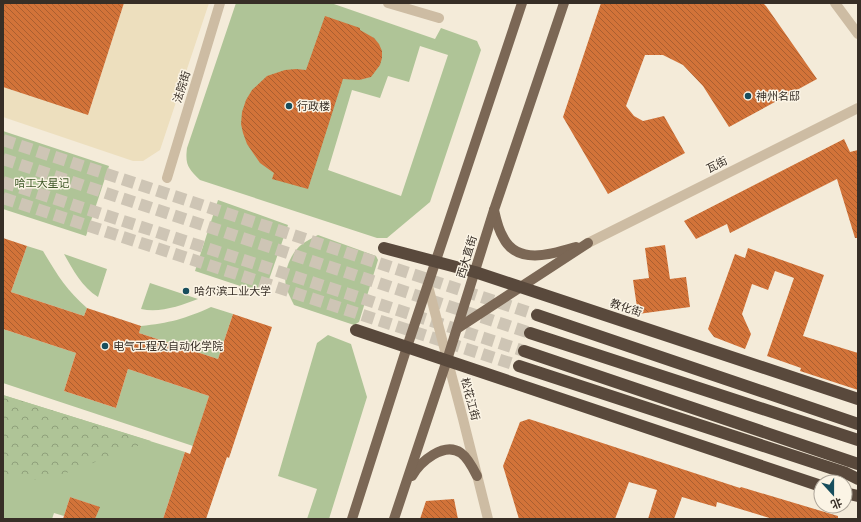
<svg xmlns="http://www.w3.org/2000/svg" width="861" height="522" font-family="'Work Sans','Noto Sans SC',sans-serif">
<defs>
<pattern id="forest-crowns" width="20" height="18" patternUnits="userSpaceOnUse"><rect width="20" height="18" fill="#afc497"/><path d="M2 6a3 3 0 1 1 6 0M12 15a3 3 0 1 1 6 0" fill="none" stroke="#8fa07b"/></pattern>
<pattern id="building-back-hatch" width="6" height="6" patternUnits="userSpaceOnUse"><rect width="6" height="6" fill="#d27339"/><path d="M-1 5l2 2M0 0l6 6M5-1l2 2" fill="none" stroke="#ab5f30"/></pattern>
</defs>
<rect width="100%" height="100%" fill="#f4ebd9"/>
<g fill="#afc497" fill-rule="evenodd">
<path d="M236,3H331L435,39L441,28L477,41L481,50L430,202L387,238H377L200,180C188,168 185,165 187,148ZM420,46L448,55L401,196L328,170L352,90L380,98L388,76L409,82Z"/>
<path d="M3,131L109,166L86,236L3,209Z"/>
<path d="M218,200L288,225L264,294L195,271Z"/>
<path d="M318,235L376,256L378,260L359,322L354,325L294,305C291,299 288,293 286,287C283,273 290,254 301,245C306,241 312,238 318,235Z"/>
<path d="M27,246L43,251C56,273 67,291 87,308L84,316L11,292Z"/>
<path d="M64,254L107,269L98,297C82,287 73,270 64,254Z"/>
<path d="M150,283L198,299C180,306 160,313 141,309Z"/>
<path d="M211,307L233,314L218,359L139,333L141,326C169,323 185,319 211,307Z"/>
<path d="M3,329L76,353L64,391L116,408L128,369L209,396L193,446L3,383Z"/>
<path d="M328,335L351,344L367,397L329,519H307L317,489L278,476L317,343Z"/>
<path d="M3,395L185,452L163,519H95L99,507L70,497L64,516L54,513L52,519H3Z"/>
</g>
<path fill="url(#forest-crowns)" d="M3,395L151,441L45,481L3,475Z"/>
<path fill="#eddfbe" d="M124,3H209L160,150L143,161H133L3,117V87L88,114Z"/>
<g fill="url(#building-back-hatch)">
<path d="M3,3H124L88,115L3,87Z"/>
<path d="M601,3H763L766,6L817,79L729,127L703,86L683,65L663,55H645L626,106L634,116L643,121L664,116L685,153L608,194L563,117Z"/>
<path d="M325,16L360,28V30L374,38L379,44L382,51V58L380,65L371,77L359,80L343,79L308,189L272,179L274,173L260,163L247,144L243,133L241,124L242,112L246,100L252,90L267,76L285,70L296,69L306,70Z"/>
<path d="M844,139L850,152L858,150V238H855L837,179L730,233L727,224L696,239L684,221Z"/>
<path d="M3,238L27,246L11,292L84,316L87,308L141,326L139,333L218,359L233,314L272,327L229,458L227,457L206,519H163L185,452L190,454L209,396L128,369L116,408L64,391L76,353L3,329Z"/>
<path d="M665,245L670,279L686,277L690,307L638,314L633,280L649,278L645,248Z"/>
<path d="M748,248L824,275L803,336L858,353V390L800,371L801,368L767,356L794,278L775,271L768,290L752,284L742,314L751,334L745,349L714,337L708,329L735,254L745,258Z"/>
<path d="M529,419L740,488L741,487L838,516V519H773L717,502L716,507L682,497L674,519H648L657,490L629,482L615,519H519L503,466L520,422Z"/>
<path d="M70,497L100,507L95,519H63Z"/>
<path d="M454,499L458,519H420L426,501Z"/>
</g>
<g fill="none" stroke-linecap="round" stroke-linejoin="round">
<g stroke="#cec5b5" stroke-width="12" stroke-dasharray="12 6" stroke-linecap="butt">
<path d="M3,140L537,315"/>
<path d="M3,159L530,333"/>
<path d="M3,182L524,351"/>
<path d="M3,198L519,366"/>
</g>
<g stroke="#cdbca3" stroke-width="10">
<path d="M388,3L439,18"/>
<path d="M835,3L858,34"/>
<path d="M167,178L220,3"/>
<path d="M588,243L858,108"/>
<path d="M428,286L463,419L488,519"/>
</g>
<g stroke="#7b6755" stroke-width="10">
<path d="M494,210C496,219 498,229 503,237C517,266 553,254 576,247"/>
<path d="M458,328L588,243"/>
<path d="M412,476C420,462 444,441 461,453C468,458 473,468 477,476"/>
<path d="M352,519L407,347L522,3"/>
<path d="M394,519L447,360L494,210L564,3"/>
</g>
<g stroke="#59493c" stroke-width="12">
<path d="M384,248L475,272L858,399"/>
<path d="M537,315L858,424"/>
<path d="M356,330L821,486"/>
<path d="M530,333L858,440"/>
<path d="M524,351L858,464"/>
<path d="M519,366L846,473L858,479"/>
<path d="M845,493L858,496"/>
</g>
</g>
<g fill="#184e5d" stroke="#fbf4e5" stroke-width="1.5">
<circle cx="748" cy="96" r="4"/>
<circle cx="289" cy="106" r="4"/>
<circle cx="186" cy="291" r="4"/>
<circle cx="105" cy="346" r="4"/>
</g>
<g text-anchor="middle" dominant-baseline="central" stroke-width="3" stroke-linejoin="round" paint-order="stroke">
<g font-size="11" fill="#372e26" stroke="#fbf4e5">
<text transform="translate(182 87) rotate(-73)">法院街</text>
<text transform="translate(717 165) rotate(-27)">瓦街</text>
<text transform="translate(467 257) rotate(-73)">西大直街</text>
<text transform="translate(626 308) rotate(18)">教化街</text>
<text transform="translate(470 399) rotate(75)">松花江街</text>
</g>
<g font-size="11" fill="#372e26" stroke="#fbf4e5" text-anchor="start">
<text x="756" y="96">神州名邸</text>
<text x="297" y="106">行政楼</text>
<text x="194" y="291">哈尔滨工业大学</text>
<text x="113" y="346">电气工程及自动化学院</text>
</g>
<g font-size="11" fill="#3f5827" stroke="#fbf4e5">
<text x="42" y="183">哈工大星记</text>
</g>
</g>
<rect width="861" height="522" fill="none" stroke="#372e26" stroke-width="8"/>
<g transform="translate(833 494) rotate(159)"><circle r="19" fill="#fbf4e5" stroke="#ada599"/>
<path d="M0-3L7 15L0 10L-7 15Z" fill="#184e5d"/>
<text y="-6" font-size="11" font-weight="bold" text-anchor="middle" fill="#372e26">北</text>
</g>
</svg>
